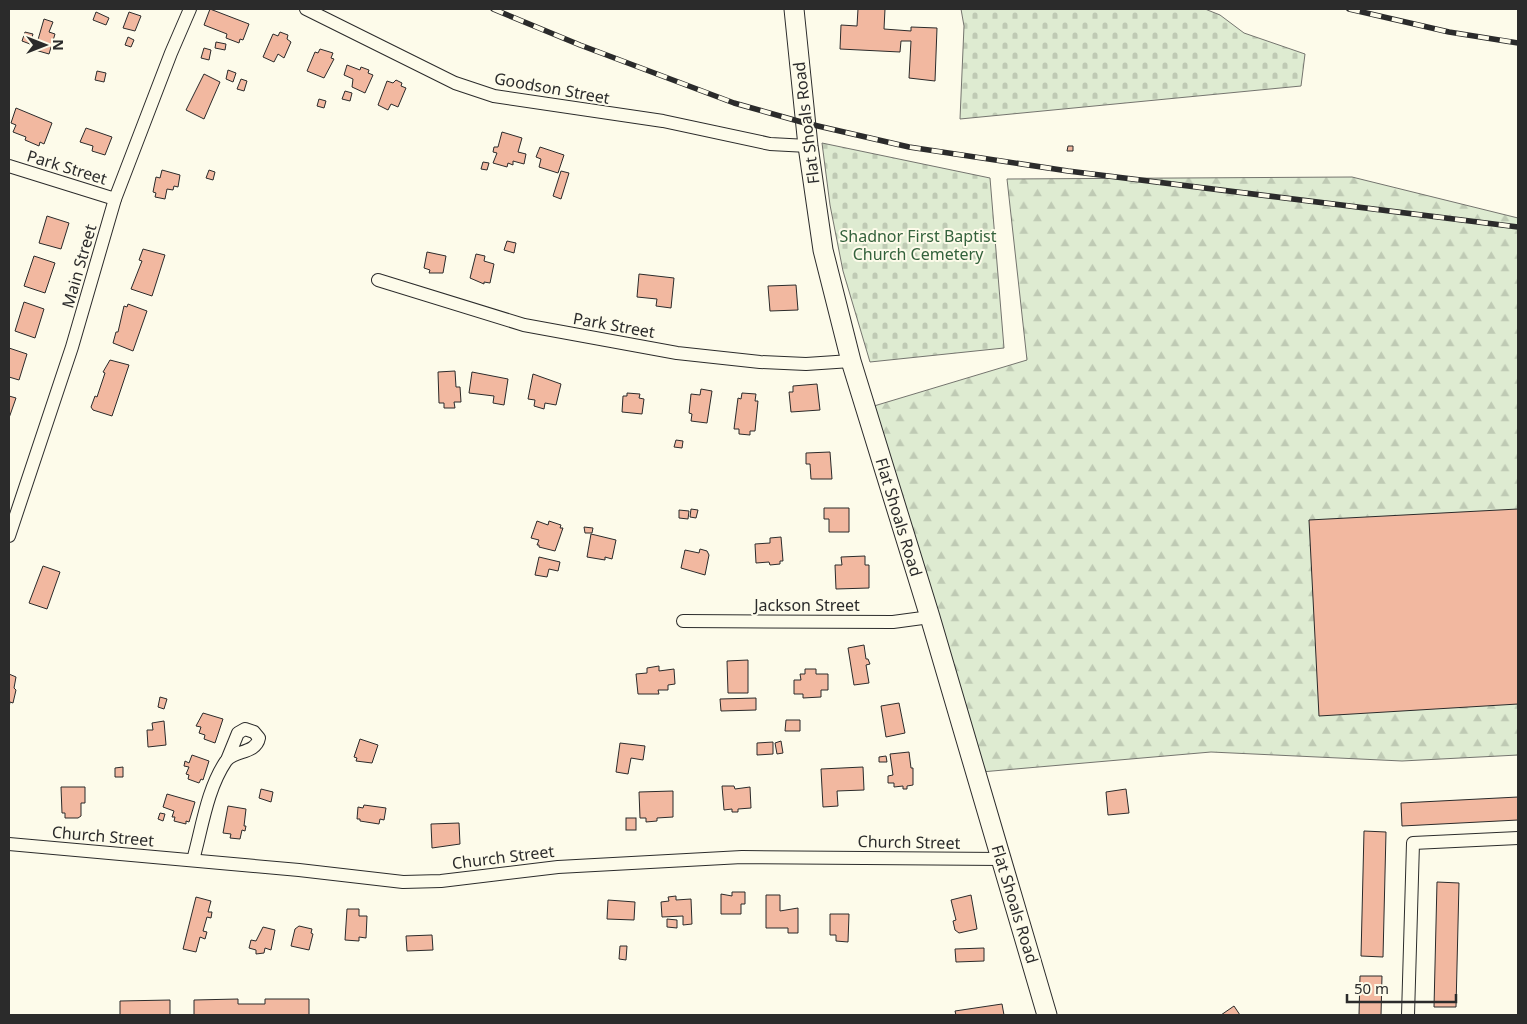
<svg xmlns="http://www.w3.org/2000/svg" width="1527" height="1024" font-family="'Noto Sans',sans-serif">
<defs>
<pattern id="forest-firs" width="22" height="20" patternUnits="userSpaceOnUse" patternTransform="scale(1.25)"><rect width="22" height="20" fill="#deebd1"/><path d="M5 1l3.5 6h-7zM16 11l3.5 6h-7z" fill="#bfcab4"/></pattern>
<pattern id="cemetery-stones" width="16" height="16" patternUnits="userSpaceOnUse" patternTransform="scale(1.25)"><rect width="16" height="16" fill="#deebd1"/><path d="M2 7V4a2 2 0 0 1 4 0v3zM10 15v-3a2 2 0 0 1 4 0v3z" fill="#bfcab4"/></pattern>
</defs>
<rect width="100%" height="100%" fill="#fdfbea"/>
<path fill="url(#forest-firs)" stroke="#74746e" d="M1352,177L1518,218V755L1402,761L1211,752L981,772L864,409L1027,360L1007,179Z"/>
<g fill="url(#cemetery-stones)" stroke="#74746e">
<path d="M961,9H1205L1220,15L1244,33L1305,54L1301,86L960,119L964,26Z"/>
<path d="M822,143L990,178L1004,348L870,362L843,271L830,205Z"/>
</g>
<g fill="#f2b8a0" stroke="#2b2b2b">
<path d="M210,9L249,24L243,40L240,39L239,43L226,38L227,34L204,25Z"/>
<path d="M858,9H885L884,29L911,31V27L937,28L935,81L909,78L911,41H901L900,52L840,49L841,25L857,26Z"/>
<path d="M96,12L109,18L106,25L93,20Z"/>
<path d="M129,12L141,16L135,31L123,28Z"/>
<path d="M44,19L53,22L49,32L55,34L49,54L35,50Z"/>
<path d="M25,32L33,34L30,44L22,41Z"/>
<path d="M280,32L288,35L287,39L291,42L284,58L278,54L274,62L263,57L273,34L278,36Z"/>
<path d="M128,37L134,40L131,47L125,45Z"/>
<path d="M216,42L226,44L225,50L215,48Z"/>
<path d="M204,48L211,50L209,60L201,58Z"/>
<path d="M320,49L333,53L331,58L334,59L324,78L307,71L315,52L318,53Z"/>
<path d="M347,65L360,70L361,67L369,70L368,73L373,75L365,93L352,87L353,79L344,75Z"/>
<path d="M228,70L236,73L233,82L226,79Z"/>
<path d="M97,71L106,73L104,82L95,80Z"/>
<path d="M204,74L220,82L204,119L186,110Z"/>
<path d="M241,79L247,81L244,91L237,89Z"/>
<path d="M396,80L402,83L401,86L406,88L398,107L391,104L388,110L378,105L387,81L393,83Z"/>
<path d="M345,91L352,93L350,101L342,99Z"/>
<path d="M319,99L326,101L324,108L317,106Z"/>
<path d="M16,108L52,123L44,144L40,142L39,146L25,140L26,137L13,132L16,125L11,123Z"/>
<path d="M86,128L112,137L105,155L92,151L93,146L80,142Z"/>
<path d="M502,132L522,138L518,152L526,154L524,164L513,161V165L508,163L507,167L493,163L497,153L493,152L494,147H498Z"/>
<path d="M1068,146H1073V151H1067Z"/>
<path d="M540,147L564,155L558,173L539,167L541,159L536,157Z"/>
<path d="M483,162L489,163L487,170L481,169Z"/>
<path d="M162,170L180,175L178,187L174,186L173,190L167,189L165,199L155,197L156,193L153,192L156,177L160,178Z"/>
<path d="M209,170L215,172L213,180L206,178Z"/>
<path d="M561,171L569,173L561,199L553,196Z"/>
<path d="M47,216L69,223L61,249L39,243Z"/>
<path d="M507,241L516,243L514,253L504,250Z"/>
<path d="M143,249L165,255L152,296L131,289L142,261L139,260Z"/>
<path d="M427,252L446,256L443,273H429L430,270L424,268Z"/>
<path d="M476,254L485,256L484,261L494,264L490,283L484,282V284L470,278Z"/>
<path d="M34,256L55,263L45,293L24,286Z"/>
<path d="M639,274L674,278L671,308L656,306L657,299L637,297Z"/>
<path d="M796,285L798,310L770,311L768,286Z"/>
<path d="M24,302L44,309L35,338L15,331Z"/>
<path d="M128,304L147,311L133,351L113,343L116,332H118L124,306L127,307Z"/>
<path d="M9,348L27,354L19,380L9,377Z"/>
<path d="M110,360L129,365L112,416L93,410L91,407L95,396L97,397L105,373L103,372Z"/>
<path d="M455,371L456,387H460L461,402H454L455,408H444V403H439L438,372Z"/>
<path d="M472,372L508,379L504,405L493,403L494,396L469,393Z"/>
<path d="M533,374L561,384L556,405L545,403L544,409L534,406L535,400L528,399Z"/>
<path d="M817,384L820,410L791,412L789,392H793V386Z"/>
<path d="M701,389L712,391L707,423L691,421L692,414L689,413L691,394L700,395Z"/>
<path d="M627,393L640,394L639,398L644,399L642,414L622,412L623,396H627Z"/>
<path d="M742,393L756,394L755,401H758L755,431H750V435L739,434V429H734L738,398L741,399Z"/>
<path d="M9,396L16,398L9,418Z"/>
<path d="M676,440L683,441L682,448L674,447Z"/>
<path d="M830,452L832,479H811L810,464H806V453Z"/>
<path d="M824,508H849V532H829V519H824Z"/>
<path d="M691,509L698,510L696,518L690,517Z"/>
<path d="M1518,509V704L1319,716L1309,520Z"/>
<path d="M679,510L689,511L688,519L679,518Z"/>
<path d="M537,521L548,525L549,521L561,525L560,528H563L555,551L539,547V545H537L539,540L531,538Z"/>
<path d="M584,527L593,528L592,533H585Z"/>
<path d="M591,534L616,540L612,559L605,557V560L587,557Z"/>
<path d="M781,537L783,561H780V564L770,565L769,562L756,563L755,544L770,543V538Z"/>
<path d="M700,549L707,551L709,555L705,575L681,568L685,550L699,553Z"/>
<path d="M865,556V565H869V588L836,589L835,565H842L841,557Z"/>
<path d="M539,557L560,562L558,571L549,569L547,577L535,575Z"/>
<path d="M43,566L60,572L47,609L29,603Z"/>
<path d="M864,645L866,659H868L870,664L866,665L869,683L854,685L848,648Z"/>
<path d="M748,660V693H728L727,661Z"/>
<path d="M659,666V671L674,669L675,684L668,685V690H658L659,694H638L636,674L647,673V668Z"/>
<path d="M805,669H816V674H828V690H821V697L803,698V694H794V680H801L800,674H805Z"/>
<path d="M9,674L16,677L14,688L16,690L13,703L10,702L9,708Z"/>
<path d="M160,697L167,699L164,709L158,707Z"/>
<path d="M756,698V710L721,711L720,699Z"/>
<path d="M899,703L905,733L886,737L881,706Z"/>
<path d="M203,713L223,719L215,743L204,739L205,735L199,733L201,727L196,726Z"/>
<path d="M786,720H800V731H785Z"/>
<path d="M164,721L166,745L148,747L147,730H153L152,723Z"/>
<path d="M360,739L378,745L372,763L356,761L357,758L354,757Z"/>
<path d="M781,741L783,753L777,754L775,743Z"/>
<path d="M773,742V754L757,755V743Z"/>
<path d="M620,743L645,746L643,760L631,758L628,774L616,772Z"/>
<path d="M909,752L911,768H913V785L907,786V789H903V786L894,787V783H888V776L893,775L890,754Z"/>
<path d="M192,755L209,761L203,780L201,779L199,783L188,779L189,775L186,774L189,767L184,766L185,761L189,763Z"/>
<path d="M886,756L887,762H879V757Z"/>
<path d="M123,767V777H115V768Z"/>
<path d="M863,767L864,790L837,791L838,806L823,807L821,769Z"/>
<path d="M722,786H734L735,789L750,787L751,808L738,809V812H732V809L724,810Z"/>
<path d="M61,787H85V803H81V816L78,818H65V813H62Z"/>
<path d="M261,789L273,792L271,802L259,798Z"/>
<path d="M1126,789L1129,813L1108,815L1106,792Z"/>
<path d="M673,791V817L657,818V821L646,822V818H640L639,792Z"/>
<path d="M167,794L195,802L189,822L186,821V824L174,821L175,817H172L174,811L163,807Z"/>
<path d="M1518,797V820L1402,826L1401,803Z"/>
<path d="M364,805L386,808L384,820L380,819L379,824L360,821V819H357L358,807L363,808Z"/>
<path d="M228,806L246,809L244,826H246L245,831L242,830L240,839L230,838L231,834L223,833Z"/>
<path d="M160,813L165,814L163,821L158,819Z"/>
<rect x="626" y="818" width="10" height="12"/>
<path d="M459,823L460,844L432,848L431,824Z"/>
<path d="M1364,831L1386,832L1383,957L1361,956Z"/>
<path d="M1437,882L1459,883L1456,1007H1434Z"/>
<path d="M732,892H745V904H741V914H721V894L732,896Z"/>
<path d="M766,895H780V911L798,908V933H788V928H766Z"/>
<path d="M971,895L977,929L959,933L955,930L953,921L956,920L951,900Z"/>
<path d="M676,896V900L691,899L692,924L683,925V916L662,917L661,902L669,901L668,897Z"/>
<path d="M196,897L211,901L208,912H212L211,918L207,917L203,931L207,932L205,939L200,937L196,952L183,949Z"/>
<path d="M608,900L635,902L634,920L607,919Z"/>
<path d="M347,909H359V916H367L366,938L359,937V941L345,940Z"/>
<path d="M830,914H849L848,942L836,941V935H830Z"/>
<path d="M667,919L677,920V928L667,927Z"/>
<path d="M299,926L312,929L311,933L313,934L309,950L291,946L295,929Z"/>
<path d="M263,927L275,930L271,950L265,948L264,953L256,954V950L249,948L251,940L256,941Z"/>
<path d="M432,935L433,950L407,951L406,936Z"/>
<path d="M620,946H627L626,960L619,959Z"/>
<path d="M984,948V961L956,962L955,949Z"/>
<path d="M1360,976H1382L1381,1015H1359Z"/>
<path d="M238,999V1004H265V999H309V1015H194V1000Z"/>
<path d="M170,1000V1015H120V1001Z"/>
<path d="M1002,1004L1004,1015H956L955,1011Z"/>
<path d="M1234,1006L1240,1015H1221Z"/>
</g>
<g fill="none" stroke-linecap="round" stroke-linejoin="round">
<g stroke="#2b2b2b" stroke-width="14">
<g id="street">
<path d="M306,9L455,83L494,96L663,121L770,144L808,146"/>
<path d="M9,166L115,199"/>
<path d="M378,280L524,325L677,353L760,362L806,364L851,361"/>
<path d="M9,536L72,347L115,199L171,53L190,9"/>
<path d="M683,621L893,622L930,617"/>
<path d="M9,844L299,870L403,882L441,881L558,867L742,857L1002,859"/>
<path d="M193,860C202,828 207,789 226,761C234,750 256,754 259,738L254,732L245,729L238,733L227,760"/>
<path d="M1408,1015L1413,843L1518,838"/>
</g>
</g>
<g stroke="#2b2b2b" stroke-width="21">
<path id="secondary" d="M794,9L808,146L823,250L851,361L930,617L1047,1015"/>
</g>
<use href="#street" stroke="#fdfbea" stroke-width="12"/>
<use href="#secondary" stroke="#fdfbea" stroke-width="19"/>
<g stroke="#2b2b2b" stroke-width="5.5">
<g id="rail">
<path d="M493,9L580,45L734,103L805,123L909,147L1068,171L1518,227"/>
<path d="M1349,9L1449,32L1518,43"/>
</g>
</g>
<use href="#rail" stroke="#fdfbea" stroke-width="4" stroke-dasharray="11" stroke-linecap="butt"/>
</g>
<g text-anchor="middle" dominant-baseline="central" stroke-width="4" stroke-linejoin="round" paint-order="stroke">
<g font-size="16" fill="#2b2b2b" stroke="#fdfbea">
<text transform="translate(552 88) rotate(10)">Goodson Street</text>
<text transform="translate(806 123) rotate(-97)">Flat Shoals Road</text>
<text transform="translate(67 167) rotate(17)">Park Street</text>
<text transform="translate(79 266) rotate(-74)">Main Street</text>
<text transform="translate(614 325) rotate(10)">Park Street</text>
<text transform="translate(899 517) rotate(73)">Flat Shoals Road</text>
<text x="807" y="605">Jackson Street</text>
<text transform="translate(103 836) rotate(5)">Church Street</text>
<text transform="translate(909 842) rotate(1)">Church Street</text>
<text transform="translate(503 857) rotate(-7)">Church Street</text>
<text transform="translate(1015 904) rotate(73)">Flat Shoals Road</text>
</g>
<g font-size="16" fill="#34623c" stroke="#fdfbea">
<text x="918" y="236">Shadnor First Baptist<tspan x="918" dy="18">Church Cemetery</tspan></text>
</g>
</g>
<rect width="1527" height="1024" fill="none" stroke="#2b2b2b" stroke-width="20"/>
<g transform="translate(45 45) rotate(90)" stroke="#fdfbea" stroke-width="4" paint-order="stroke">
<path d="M0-4L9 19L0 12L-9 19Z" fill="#2b2b2b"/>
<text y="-8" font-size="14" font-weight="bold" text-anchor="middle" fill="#2b2b2b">N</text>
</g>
<path d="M1347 994v8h109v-8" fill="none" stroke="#2b2b2b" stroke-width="2.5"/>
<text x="1354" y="994" font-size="15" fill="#2b2b2b" stroke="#fdfbea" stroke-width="4" paint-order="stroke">50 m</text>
</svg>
